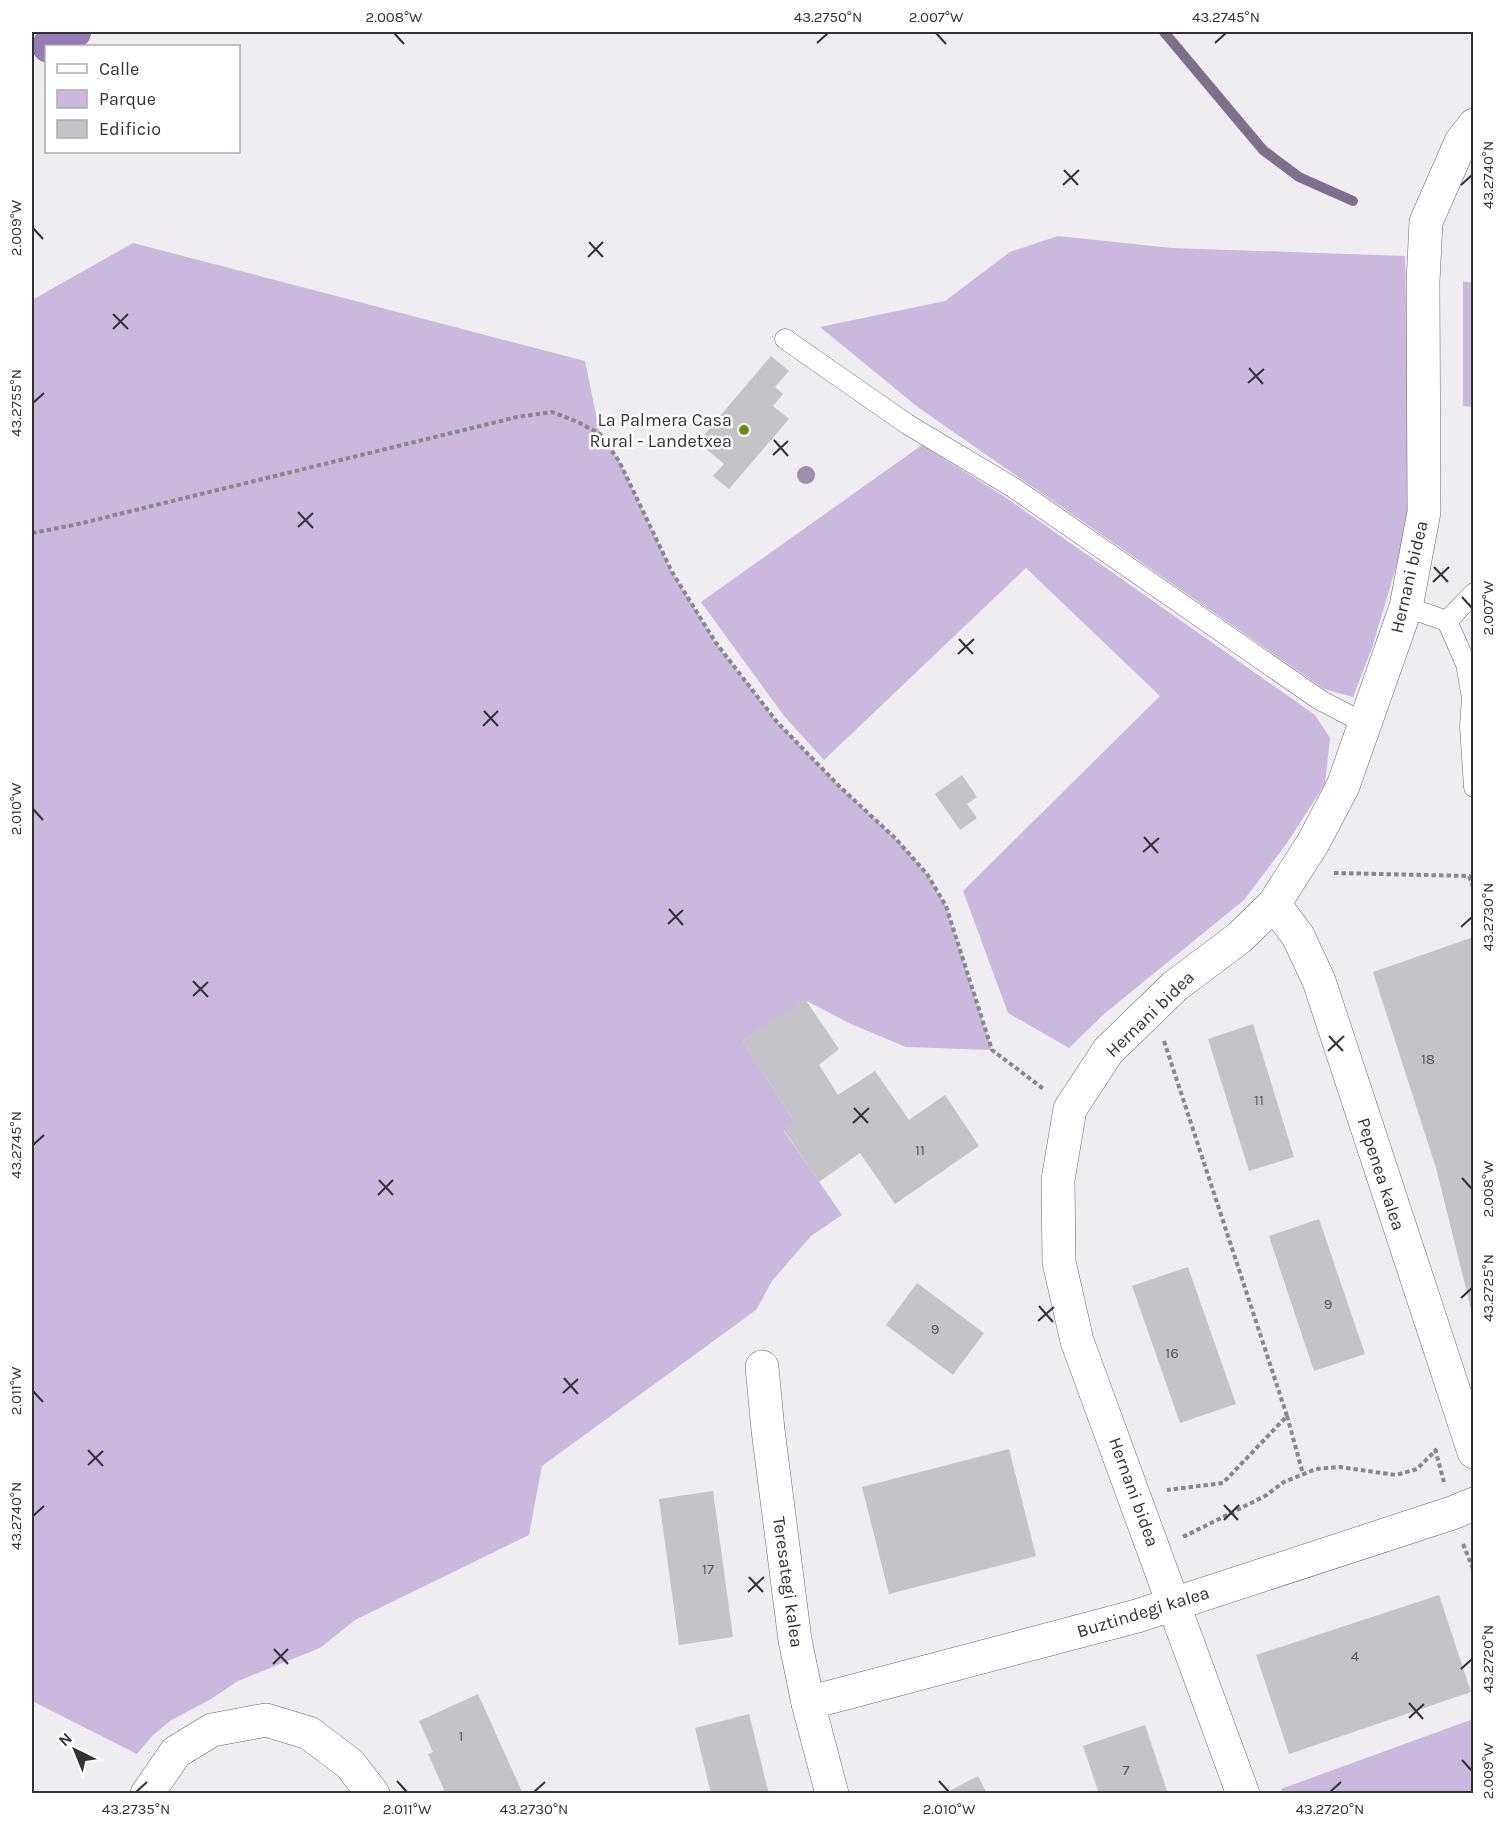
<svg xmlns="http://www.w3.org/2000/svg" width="1505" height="1825" font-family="Karla,sans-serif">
<rect width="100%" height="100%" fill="#efecf2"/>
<g fill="#cbb8df">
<path d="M1058,236L1172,248L1405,256L1411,516L1372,648L1353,697L1324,689L919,408L820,327L945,301L1010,252Z"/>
<path d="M133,243L585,361L600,434L619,461L672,572L716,643L777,722L839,786L895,838L927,874L946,907L992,1050L906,1047L851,1024L805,1000L743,1041L795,1123L784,1131L842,1215L811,1236L772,1281L756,1310L542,1466L529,1535L355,1620L320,1648L238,1681L211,1699L170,1721L152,1736L137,1754L32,1701V300Z"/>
<path d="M1463,281L1473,283V407L1463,406Z"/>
<path d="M922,445L1005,497L1315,715L1330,738L1325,784L1287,843L1244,900L1104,1014L1069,1048L1008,1013L963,891L1160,696L1026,568L824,760L784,716L701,602Z"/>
<path d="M1473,1719V1793H1283L1281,1789Z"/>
</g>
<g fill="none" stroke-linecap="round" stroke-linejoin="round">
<path stroke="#7e708c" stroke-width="10" d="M1164,32L1263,150L1299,177L1353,201"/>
</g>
<g fill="#c5c2c8">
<path d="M771,356L789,371L775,387L783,394L773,406L789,419L729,489L713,476L724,464L698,442Z"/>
<path d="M962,775L977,797L967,804L977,818L960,830L935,794Z"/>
<path d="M1471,938L1474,947L1473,1317L1436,1168L1373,972Z"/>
<path d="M805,999L839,1049L819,1065L838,1095L875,1071L909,1120L945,1095L979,1146L895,1204L860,1153L819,1182L784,1130L795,1123L743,1041Z"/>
<path d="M1253,1024L1294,1157L1249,1171L1208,1039Z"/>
<path d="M1319,1219L1365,1354L1314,1371L1269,1236Z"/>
<path d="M1188,1267L1236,1404L1180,1423L1132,1286Z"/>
<path d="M917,1283L984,1333L953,1375L886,1325Z"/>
<path d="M1009,1449L1036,1556L889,1594L862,1487Z"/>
<path d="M713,1491L733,1637L679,1645L659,1499Z"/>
<path d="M1439,1595L1471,1692L1289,1754L1256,1655Z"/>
<path d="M478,1694L523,1794H446L428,1754L433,1752L419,1721Z"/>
<path d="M749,1714L769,1794H711L695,1728Z"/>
<path d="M1145,1725L1168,1794H1099L1083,1746Z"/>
<path d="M978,1776L987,1794H944Z"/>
</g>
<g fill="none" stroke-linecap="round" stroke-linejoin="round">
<g stroke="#68666a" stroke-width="21">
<g id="lane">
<path d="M785,339L907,424L1014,488L1320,700L1364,723"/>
<path d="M1406,607L1447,621L1466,664L1472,698L1470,726L1474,787"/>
<path d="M1447,621L1474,593"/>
</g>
</g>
<g stroke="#68666a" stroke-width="34">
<g id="street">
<path d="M1274,904L1298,936L1319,981L1474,1452"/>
<path d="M762,1367L768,1430L795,1640L808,1703L832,1794"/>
<path d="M808,1703L1137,1616L1452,1513L1474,1504"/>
<path d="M147,1794L176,1752L212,1730L266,1720L309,1733L350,1764L373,1794"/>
<path d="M1243,1794L1077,1341L1059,1262L1058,1180L1070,1109L1108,1051L1175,986L1239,938L1274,904L1313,843L1343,786L1406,607L1424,512L1423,282L1426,222L1461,142L1474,125"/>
</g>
</g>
<g stroke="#746188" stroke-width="34">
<path id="highway" d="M49,46L74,32"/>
</g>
<g stroke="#88878a" stroke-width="4" stroke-dasharray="4.5 3" stroke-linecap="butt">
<path d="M32,533L74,525L517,417L552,412L578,422L600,434L619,461L672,572L716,643L777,722L839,786L895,838L927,874L946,906L992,1050L1045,1090"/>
<path d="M1334,873L1469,876L1474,889"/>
<path d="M1164,1041L1287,1416L1223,1483L1167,1490"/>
<path d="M1287,1416L1303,1474"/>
<path d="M1435,1449L1444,1482"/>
<path d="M1184,1534L1185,1536L1265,1496L1284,1482L1316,1469L1340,1467L1396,1475L1417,1469L1437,1449"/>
<path d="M1463,1544L1474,1571"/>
</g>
<use href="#lane" stroke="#fff" stroke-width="20"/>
<use href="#street" stroke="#fff" stroke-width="33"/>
<use href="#highway" stroke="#987bb5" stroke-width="33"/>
</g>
<circle fill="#9e8dad" cx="806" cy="475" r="9"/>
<path fill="none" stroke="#323133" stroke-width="2" d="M394,33L404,44M936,33L946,44M817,43L828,33M1215,43L1226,33M1064,170L1078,185M1063,185L1079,170M1461,185L1472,175M33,228L43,239M589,242L603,257M588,257L603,242M113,314L128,329M113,329L128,314M1249,368L1263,384M1248,383L1264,369M33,403L44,393M774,440L788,456M773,455L788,441M298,512L313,528M298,527L313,513M1434,567L1448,582M1433,582L1449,567M1462,597L1472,608M959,639L973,654M958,654L974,639M484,711L498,726M483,726L498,711M33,809L43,820M1144,837L1158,853M1143,852L1159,838M669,909L683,925M668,924L683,910M1461,927L1472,917M193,981L208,997M193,996L208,982M1329,1036L1343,1051M1328,1051L1344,1036M854,1108L868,1123M853,1123L869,1108M33,1145L44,1135M1462,1178L1472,1189M379,1180L393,1195M378,1195L393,1180M1461,1298L1472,1288M1039,1306L1053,1322M1038,1321L1054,1307M564,1378L578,1394M33,1391L43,1402M563,1393L578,1379M88,1450L103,1466M88,1465L103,1451M1224,1505L1238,1520M33,1516L44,1506M1224,1520L1239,1505M749,1577L763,1592M748,1592L764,1577M274,1649L288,1664M273,1664L288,1649M1461,1669L1472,1659M1409,1703L1423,1719M1409,1718L1424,1704M1462,1760L1472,1771M397,1781L407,1792M939,1781L949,1792M136,1792L147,1782M534,1792L545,1782M1330,1792L1341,1782"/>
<circle fill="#658b14" stroke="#fff" stroke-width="2" cx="744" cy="430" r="6"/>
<g text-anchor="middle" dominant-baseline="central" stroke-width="5" stroke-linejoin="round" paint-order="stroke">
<g font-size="15" fill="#575558">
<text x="1428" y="1059">18</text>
<text x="1259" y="1100">11</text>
<text x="920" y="1150">11</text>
<text x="1328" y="1304">9</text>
<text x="935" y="1329">9</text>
<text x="1172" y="1353">16</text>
<text x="708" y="1569">17</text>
<text x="1355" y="1656">4</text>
<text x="461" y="1736">1</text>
<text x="1126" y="1770">7</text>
</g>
<g font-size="18" fill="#323133" stroke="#fff" text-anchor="end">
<text x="732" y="420">La Palmera Casa<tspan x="732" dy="21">Rural - Landetxea</tspan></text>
</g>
<g font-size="18" fill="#323133" stroke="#fff">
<text transform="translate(1409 577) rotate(-77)">Hernani bidea</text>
<text transform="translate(1150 1014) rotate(-44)">Hernani bidea</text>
<text transform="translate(1381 1174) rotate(72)">Pepenea kalea</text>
<text transform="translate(1134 1492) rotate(70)">Hernani bidea</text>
<text transform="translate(788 1582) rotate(82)">Teresategi kalea</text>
<text transform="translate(1143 1612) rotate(-17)">Buztindegi kalea</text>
</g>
</g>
<rect width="1505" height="1825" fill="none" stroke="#ffffff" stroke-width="66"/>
<rect x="45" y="45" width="195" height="108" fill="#ffffff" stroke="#adadad" stroke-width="1.5"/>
<rect x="57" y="64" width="30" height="9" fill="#ffffff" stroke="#adadad" stroke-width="1.5"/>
<text x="99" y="75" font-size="18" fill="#323133">Calle</text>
<rect x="57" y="90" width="30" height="18" fill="#cbb8df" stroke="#adadad" stroke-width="1.5"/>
<text x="99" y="105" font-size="18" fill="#323133">Parque</text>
<rect x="57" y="120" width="30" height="18" fill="#c5c2c8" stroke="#adadad" stroke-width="1.5"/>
<text x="99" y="135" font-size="18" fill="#323133">Edificio</text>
<g transform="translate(75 1750) rotate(317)" stroke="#ffffff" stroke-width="4.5" paint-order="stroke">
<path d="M0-4.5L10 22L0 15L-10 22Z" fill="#323133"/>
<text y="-9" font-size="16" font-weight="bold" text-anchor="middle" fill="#323133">N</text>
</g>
<rect x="33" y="33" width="1439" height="1759" fill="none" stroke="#323133" stroke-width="2"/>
<g font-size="15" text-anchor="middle" fill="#323133">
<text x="394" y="22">2.008°W</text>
<text x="828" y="22">43.2750°N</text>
<text x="936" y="22">2.007°W</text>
<text x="1226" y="22">43.2745°N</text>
<text transform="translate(1488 175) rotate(-90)" y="5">43.2740°N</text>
<text transform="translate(16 228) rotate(-90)" y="5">2.009°W</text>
<text transform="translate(16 403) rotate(-90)" y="5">43.2755°N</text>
<text transform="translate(1488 608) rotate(-90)" y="5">2.007°W</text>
<text transform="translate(16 809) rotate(-90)" y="5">2.010°W</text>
<text transform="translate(1488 917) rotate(-90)" y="5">43.2730°N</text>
<text transform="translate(16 1145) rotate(-90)" y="5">43.2745°N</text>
<text transform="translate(1488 1189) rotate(-90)" y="5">2.008°W</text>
<text transform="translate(1488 1288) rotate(-90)" y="5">43.2725°N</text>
<text transform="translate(16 1391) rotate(-90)" y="5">2.011°W</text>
<text transform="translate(16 1516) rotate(-90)" y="5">43.2740°N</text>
<text transform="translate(1488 1659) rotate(-90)" y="5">43.2720°N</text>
<text transform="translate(1488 1771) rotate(-90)" y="5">2.009°W</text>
<text x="136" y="1814">43.2735°N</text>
<text x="407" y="1814">2.011°W</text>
<text x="534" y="1814">43.2730°N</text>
<text x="949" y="1814">2.010°W</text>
<text x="1330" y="1814">43.2720°N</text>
</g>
</svg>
